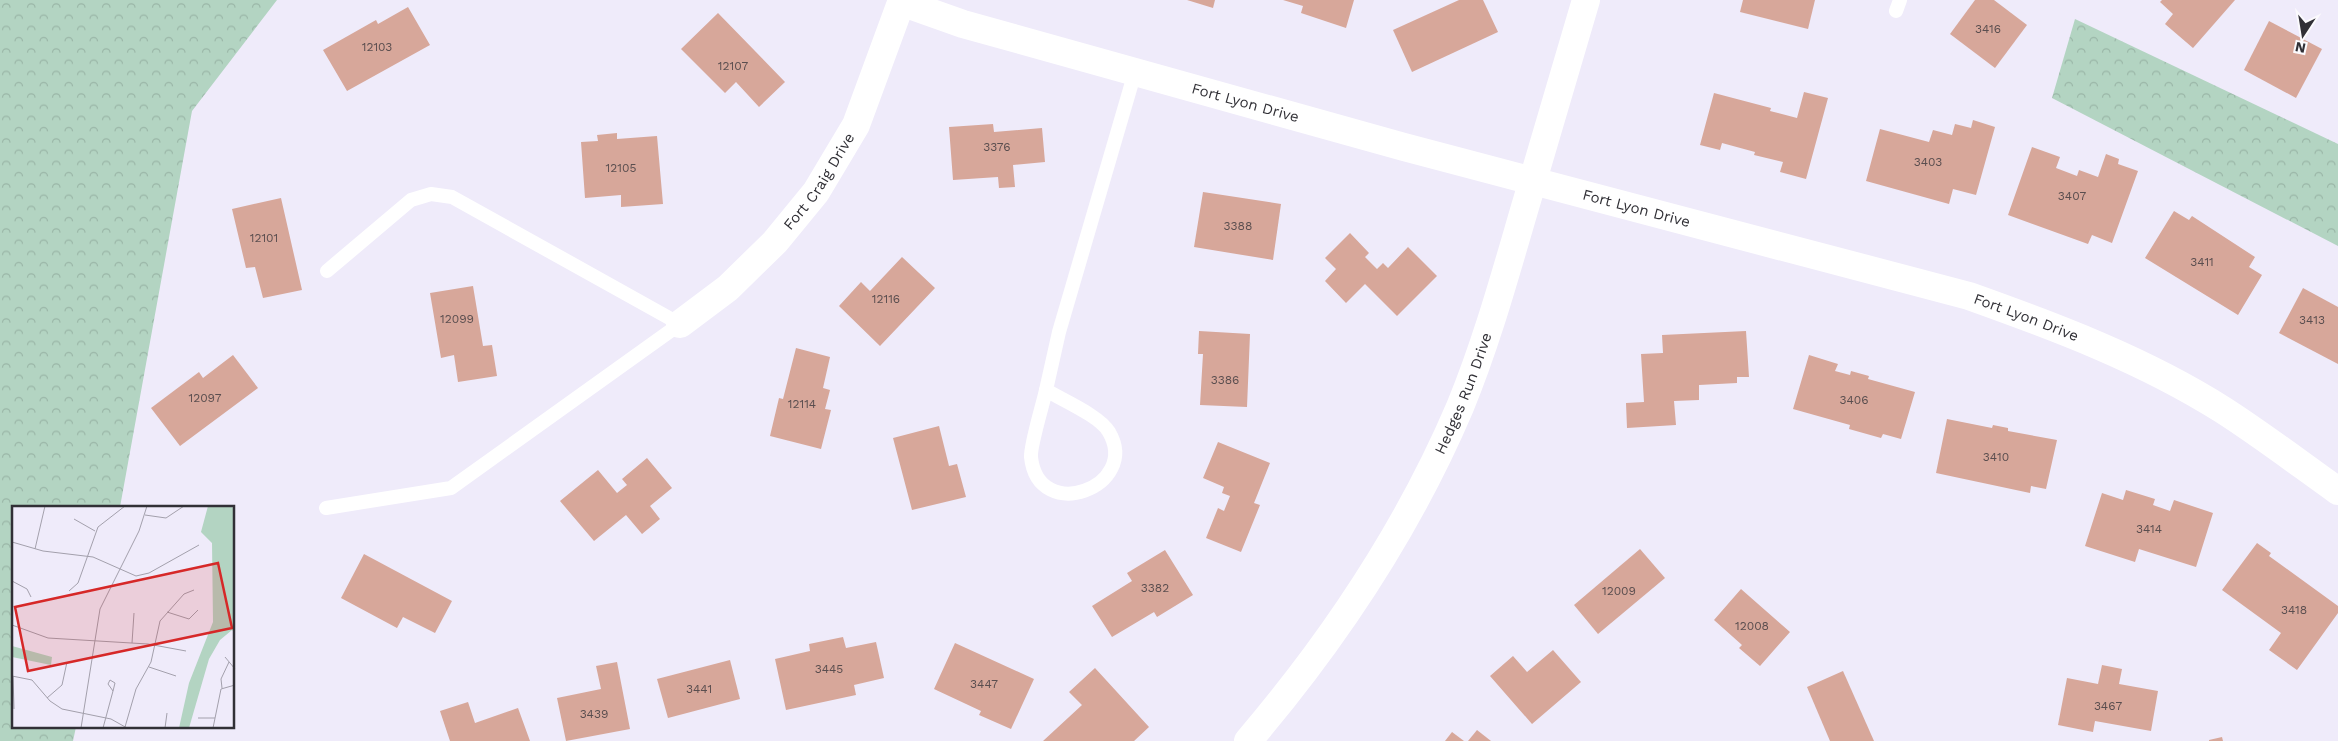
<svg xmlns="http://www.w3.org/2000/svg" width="2338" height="741" font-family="'Work Sans',sans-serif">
<defs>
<pattern id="forest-crowns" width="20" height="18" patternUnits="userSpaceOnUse" patternTransform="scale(1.25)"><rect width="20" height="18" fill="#b3d4c2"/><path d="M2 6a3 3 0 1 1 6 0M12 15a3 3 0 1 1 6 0" fill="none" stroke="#9ab6a7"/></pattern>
</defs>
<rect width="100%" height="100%" fill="#efebfa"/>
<g fill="url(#forest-crowns)">
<path d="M0,0H277L192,111L120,507H14V727H76L73,741H0Z"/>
<path d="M2075,19L2338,144V246L2052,98Z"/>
</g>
<g fill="#d7a79a">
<path d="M1187,0H1215L1213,8Z"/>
<path d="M1283,0H1354L1346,28L1301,13L1303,6Z"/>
<path d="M1459,0H1483L1498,32L1412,72L1393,30Z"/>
<path d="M1743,0H1815L1808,29L1740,12Z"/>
<path d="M1975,0H1994L2027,25L1995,68L1950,34Z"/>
<path d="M2162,0H2235L2193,48L2165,24L2173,14L2160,2Z"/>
<path d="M408,7L430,45L347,91L323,50L376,20L378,24Z"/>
<path d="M718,13L785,82L759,107L736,82L725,93L681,49Z"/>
<path d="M2269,21L2322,49L2296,98L2244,70Z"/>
<path d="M1804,92L1828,98L1806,179L1780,172L1783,162L1754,155L1755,152L1722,143L1720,150L1700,145L1714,93L1771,108L1770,111L1797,118Z"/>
<path d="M1973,120L1995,127L1976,195L1953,189L1949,204L1866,181L1880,129L1929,142L1933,130L1952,135L1955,124L1971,128Z"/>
<path d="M993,124L994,132L1042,128L1045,162L1013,165L1015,187L999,188L998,177L953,180L949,127Z"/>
<path d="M617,133V139L657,136L663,204L621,207V195L585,198L581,142L598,141L597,135Z"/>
<path d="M2032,147L2060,157L2056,168L2077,176L2079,170L2098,177L2106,154L2119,159L2118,164L2138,171L2112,243L2092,235L2088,244L2008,215Z"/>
<path d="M1203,192L1281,204L1273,260L1194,247Z"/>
<path d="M281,198L302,290L263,298L255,267L246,268L232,209Z"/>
<path d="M2174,211L2189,220L2192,216L2255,257L2249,267L2262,275L2238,315L2145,258Z"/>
<path d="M1350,233L1369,253L1365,257L1377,269L1383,263L1388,268L1408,247L1437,276L1397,316L1365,284L1346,303L1325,281L1336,269L1325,258Z"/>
<path d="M902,257L935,288L880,346L839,306L861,282L870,291Z"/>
<path d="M473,286L483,346L492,345L497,376L458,382L454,355L441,358L430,293Z"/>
<path d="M2303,288L2338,307V364L2279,333Z"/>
<path d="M1199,331L1250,334L1247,407L1200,405L1203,354H1198Z"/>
<path d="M1746,331L1749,377H1737V383L1699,385V400L1674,401L1676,425L1627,428L1626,403L1644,402L1641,354L1663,353L1662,335Z"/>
<path d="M796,348L830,357L823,388L830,390L825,409L831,410L821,449L770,436L779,398L783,399Z"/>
<path d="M233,355L258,388L180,446L151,408L199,372L203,378Z"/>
<path d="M1809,355L1838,364L1835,371L1850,375L1851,371L1869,376L1868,379L1915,392L1901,439L1883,434L1881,438L1849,429L1850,425L1793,409Z"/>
<path d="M1947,419L1992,428L1993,425L2008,428V431L2057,440L2046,489L2031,486L2030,493L1936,473Z"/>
<path d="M939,426L949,466L957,464L966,497L912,510L893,438Z"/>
<path d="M1218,442L1270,463L1254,503L1260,505L1241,552L1206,538L1218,508L1224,511L1230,496L1222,493L1224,487L1203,478Z"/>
<path d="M647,458L672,488L650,506L660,519L642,534L626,515L594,541L560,501L598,470L617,493L627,485L622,479Z"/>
<path d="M2126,490L2155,499L2153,505L2170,511L2174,500L2213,513L2196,567L2139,549L2135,562L2085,546L2102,493L2123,500Z"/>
<path d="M2257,543L2271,553L2269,556L2338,606V613L2297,670L2269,650L2281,633L2222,590Z"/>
<path d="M1640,549L1665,578L1598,634L1574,605Z"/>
<path d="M1165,550L1193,595L1157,617L1154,612L1112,637L1092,606L1132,581L1127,573Z"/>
<path d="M364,554L452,601L435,633L403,617L397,628L341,598Z"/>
<path d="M1741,589L1790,632L1760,666L1739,648L1742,645L1714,620Z"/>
<path d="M843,637L846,648L876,642L884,678L854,685L856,695L786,710L775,659L810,651L809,644Z"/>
<path d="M955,643L1034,679L1011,729L979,715L981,711L934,689Z"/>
<path d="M1553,650L1581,682L1532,724L1490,676L1513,656L1527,672Z"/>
<path d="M730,660L740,699L668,718L657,679Z"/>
<path d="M617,662L630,729L566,741L557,698L601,689L596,666Z"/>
<path d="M2102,665L2122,669L2119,684L2158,691L2151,731L2095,721L2093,732L2058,725L2067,678L2098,684Z"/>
<path d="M1095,668L1149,727L1134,741H1043L1082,705L1069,692Z"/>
<path d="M1843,671L1874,741H1830L1807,687Z"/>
<path d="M468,702L475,723L518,708L530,741H450L440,711Z"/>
<path d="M1477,730L1491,741H1468Z"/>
<path d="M1452,732L1464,741H1445Z"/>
<path d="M2222,737L2223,741H2209V740Z"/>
</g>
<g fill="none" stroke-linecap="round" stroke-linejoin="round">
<g stroke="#fff" stroke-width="14">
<path d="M1896,11L1900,0"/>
<path d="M1046,390L1059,332L1135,72"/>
<path d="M1046,390C1062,400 1100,416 1109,432C1141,487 1038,525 1031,457C1030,446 1043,404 1046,390Z"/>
<path d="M326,508L451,488L680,324L452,197L431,194L411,200L327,271"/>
</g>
<g stroke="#fff" stroke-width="28">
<path id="s1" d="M901,2L963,24L1404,147L1969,296C2056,327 2144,360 2223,410C2262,435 2300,464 2338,491"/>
<path id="s2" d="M680,324L728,288L775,242L816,192L856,125L902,0"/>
</g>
<path stroke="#fff" stroke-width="28" id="s3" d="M1248,741C1334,640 1408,529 1460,407C1486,344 1504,279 1523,214C1544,143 1565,71 1586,0"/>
</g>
<g text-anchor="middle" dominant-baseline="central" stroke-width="4.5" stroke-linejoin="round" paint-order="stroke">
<g font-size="12" fill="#5a4e4f">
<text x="1988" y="29">3416</text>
<text x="377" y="47">12103</text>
<text x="733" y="66">12107</text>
<text x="997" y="147">3376</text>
<text x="1928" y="162">3403</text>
<text x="621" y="168">12105</text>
<text x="2072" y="196">3407</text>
<text x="1238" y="226">3388</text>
<text x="264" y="238">12101</text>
<text x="2202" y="262">3411</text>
<text x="886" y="299">12116</text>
<text x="457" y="319">12099</text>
<text x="2312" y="320">3413</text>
<text x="1225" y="380">3386</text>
<text x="205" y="398">12097</text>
<text x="1854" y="400">3406</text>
<text x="802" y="404">12114</text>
<text x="1996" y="457">3410</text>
<text x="2149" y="529">3414</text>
<text x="1155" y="588">3382</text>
<text x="1619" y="591">12009</text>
<text x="2294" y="610">3418</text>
<text x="1752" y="626">12008</text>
<text x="829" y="669">3445</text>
<text x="984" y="684">3447</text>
<text x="699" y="689">3441</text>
<text x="2108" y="706">3467</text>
<text x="594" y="714">3439</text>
</g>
<g font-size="15" fill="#313036" stroke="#fbfafd">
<text stroke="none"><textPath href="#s1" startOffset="359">Fort Lyon Drive</textPath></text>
<text stroke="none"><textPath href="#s2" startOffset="201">Fort Craig Drive</textPath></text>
<text stroke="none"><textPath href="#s1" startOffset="764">Fort Lyon Drive</textPath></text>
<text stroke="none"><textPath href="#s1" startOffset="1169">Fort Lyon Drive</textPath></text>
<text stroke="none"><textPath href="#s3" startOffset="411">Hedges Run Drive</textPath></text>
</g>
</g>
<g transform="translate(12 506)">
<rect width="222" height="222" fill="#efebfa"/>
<path d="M196,0H220L222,5V126L220,124L208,134L197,153L177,222H167L177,177L201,116L200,37L189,26ZM0,140L40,151L39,159L0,151Z" fill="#b3d4c2"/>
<path fill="none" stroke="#a3a0ac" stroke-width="1" d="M133,9L154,12L172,0M62,13L83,25M0,36L31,45L81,51L124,70L137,67L187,39M23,43L33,0M0,75L15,83L19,91M57,85L66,77L86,21L113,0M155,106L177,113L186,104M0,119L36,132L136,138L174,145M120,137L122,107M213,151L223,163M137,161L164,170M0,170L20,174L38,195L50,203L99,213L115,222M1,170L2,203M98,174L103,177L101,185L96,178ZM210,182L209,173L217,156M35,192L50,179L55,156M186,212H203M113,221L124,183L139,156L148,115L172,88L182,84M69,222L88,103L127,25L135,0M91,222L101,185M153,222L155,207M201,222L209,183L223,179"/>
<path fill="#d62828" fill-opacity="0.15" stroke="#d62828" stroke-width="2.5" d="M206,57L220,122L16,165L3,101Z"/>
<rect width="222" height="222" fill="none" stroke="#313036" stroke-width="2.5"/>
</g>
<g transform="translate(2303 35) rotate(192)" stroke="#fbfafd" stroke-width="4" paint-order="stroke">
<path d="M0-4L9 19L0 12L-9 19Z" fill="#313036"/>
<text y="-8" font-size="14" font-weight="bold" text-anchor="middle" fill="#313036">N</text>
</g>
</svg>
